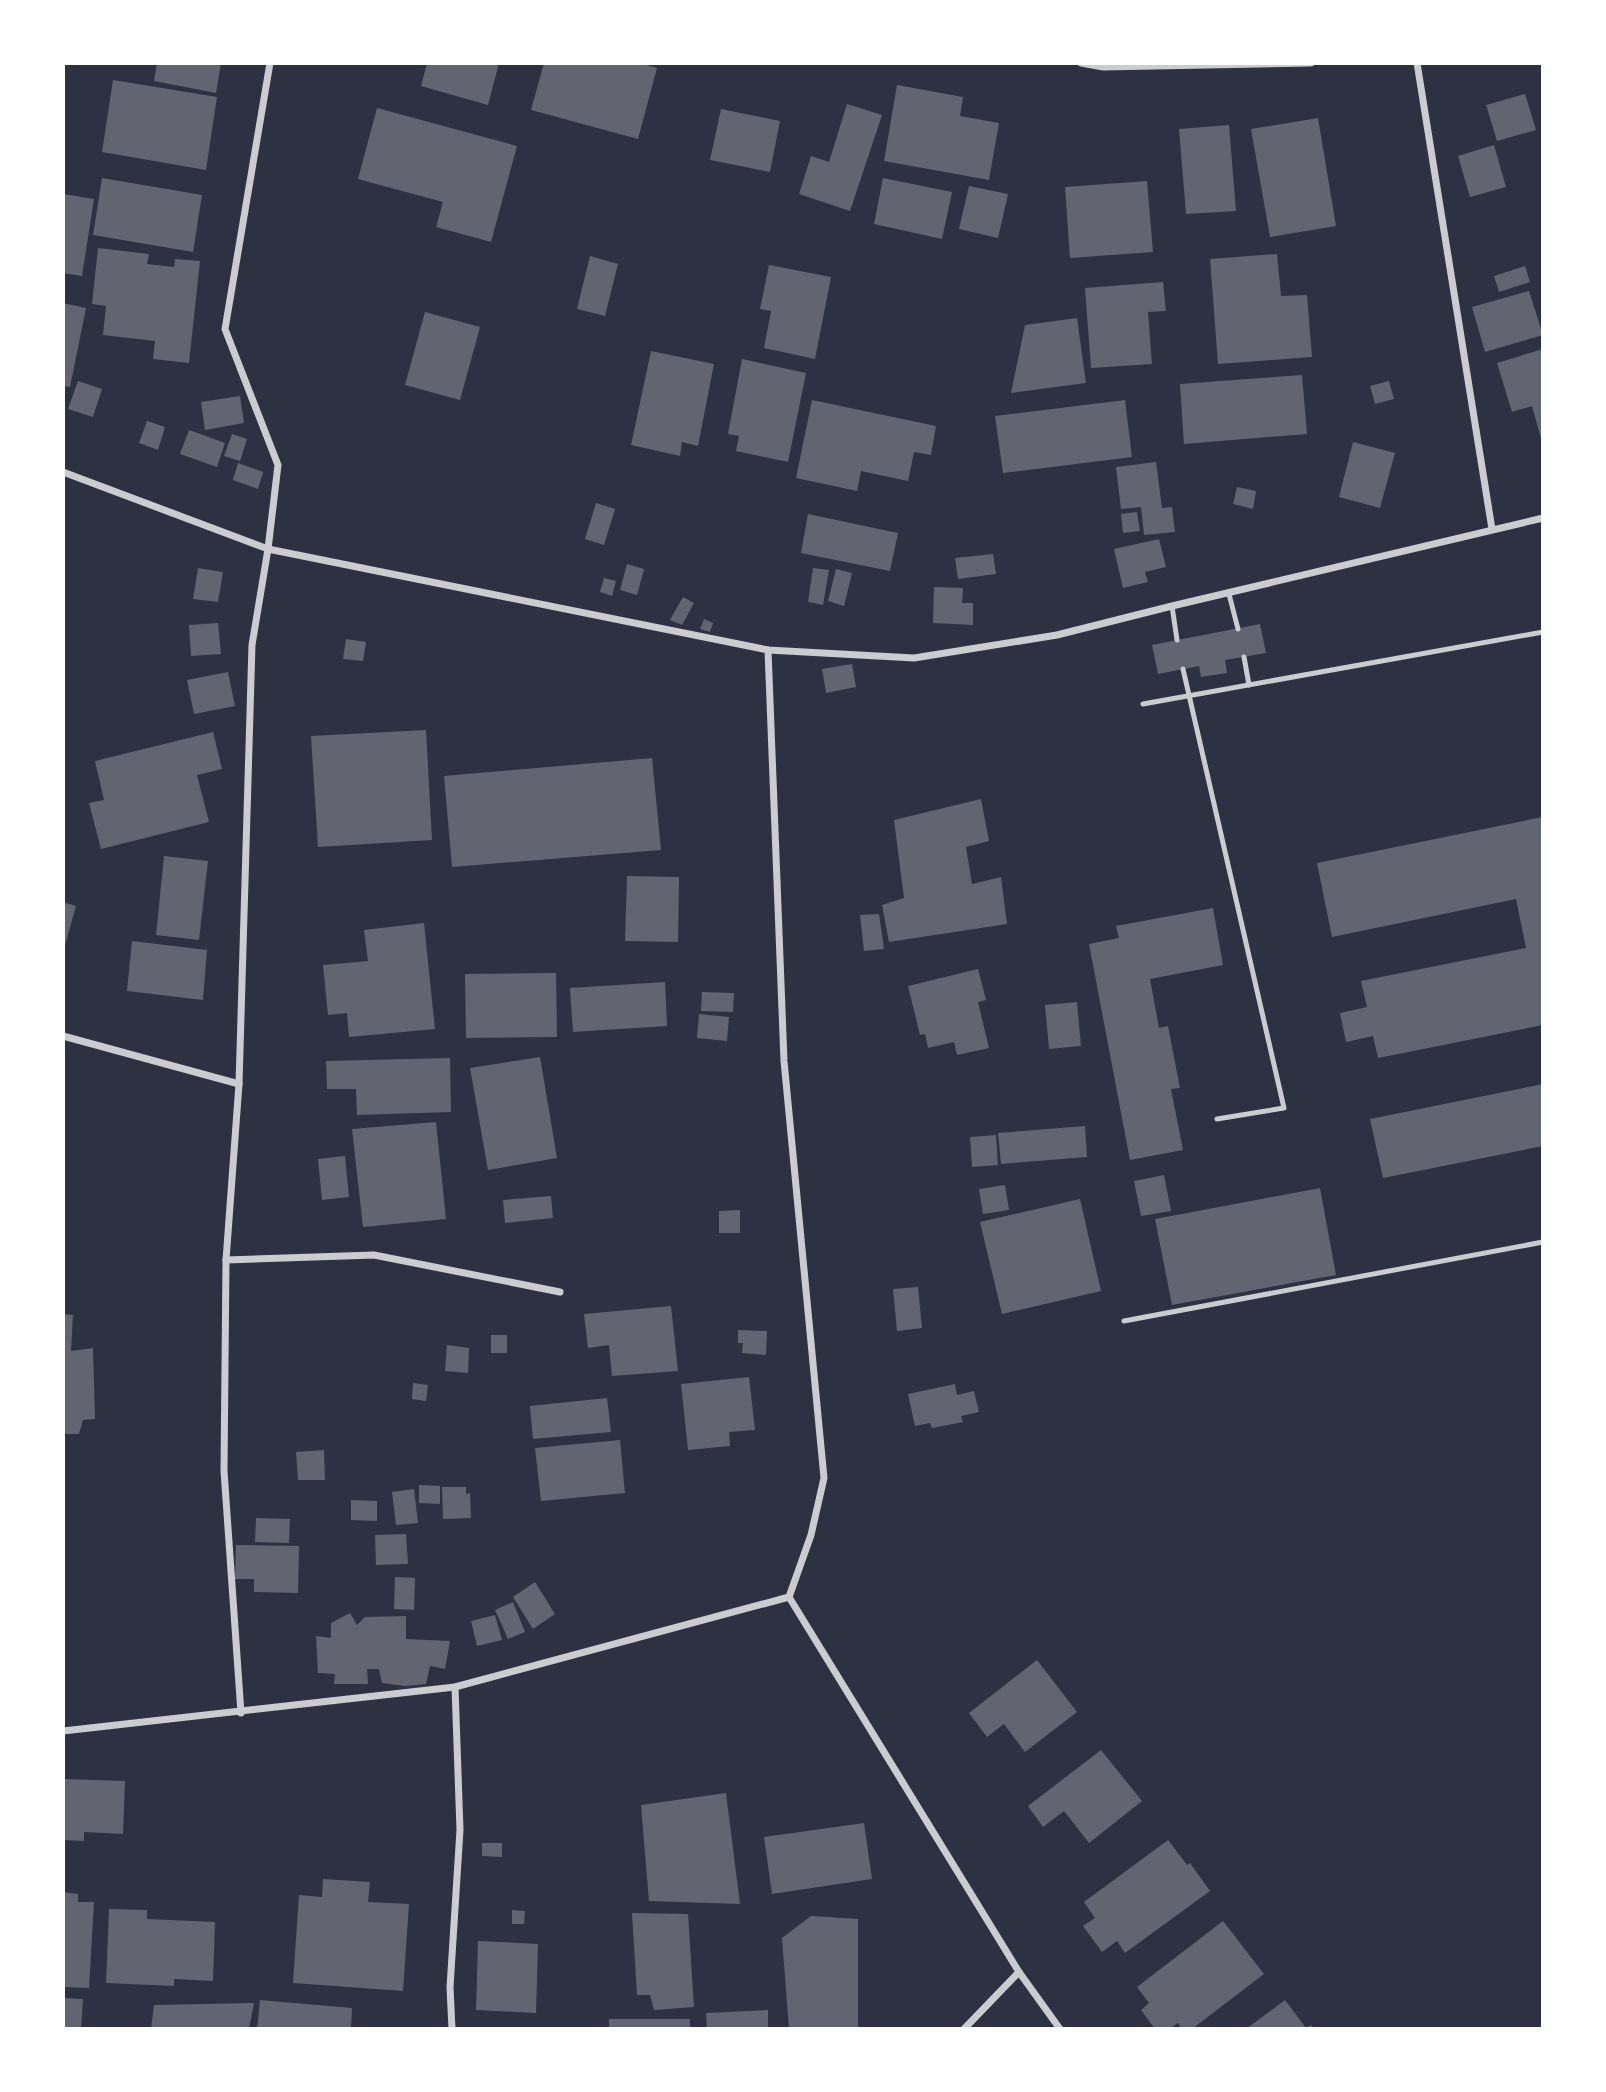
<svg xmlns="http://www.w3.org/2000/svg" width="1606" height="2092" font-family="'IBM Plex Sans',sans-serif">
<rect width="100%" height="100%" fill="#2d3142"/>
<g fill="#626471">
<path d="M157,63H221L216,93L154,81Z"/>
<path d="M427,63H499L488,105L421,86Z"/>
<path d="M544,63H640L657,68L638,139L531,110Z"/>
<path d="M113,80L217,97L206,170L102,152Z"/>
<path d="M897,85L963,97L960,116L999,123L989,180L884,161Z"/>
<path d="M1525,94L1536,130L1497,141L1486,105Z"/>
<path d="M847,104L882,115L850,211L799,194L811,156L829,162Z"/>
<path d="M377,108L517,146L491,242L436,227L443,202L358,179Z"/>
<path d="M721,109L780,121L770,172L710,160Z"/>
<path d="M1318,118L1336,226L1270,237L1251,129Z"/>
<path d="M1229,125L1236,211L1186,214L1179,129Z"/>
<path d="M1494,145L1506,187L1470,197L1458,156Z"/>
<path d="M102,178L202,195L193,252L93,235Z"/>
<path d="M883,178L952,192L942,239L874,224Z"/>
<path d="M1147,181L1153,252L1070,258L1065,187Z"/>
<path d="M969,186L1008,194L998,238L959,229Z"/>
<path d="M63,194L94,199L82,276L63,273Z"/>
<path d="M98,248L149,254L147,264L174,267L175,259L200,261L189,363L153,359L155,341L103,335L106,306L92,304Z"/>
<path d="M1277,254L1281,296L1307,295L1312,357L1218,364L1210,259Z"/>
<path d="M590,256L618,264L605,316L577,309Z"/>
<path d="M769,265L831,277L815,359L764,348L771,311L760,309Z"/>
<path d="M1525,266L1530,282L1499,292L1494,276Z"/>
<path d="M1163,282L1166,311L1148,312L1152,364L1091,368L1085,288Z"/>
<path d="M1529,291L1543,335L1485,352L1472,307Z"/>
<path d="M63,303L86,308L70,387L63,386Z"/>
<path d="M425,312L480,327L460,400L405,385Z"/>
<path d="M1077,318L1086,383L1011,393L1025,325Z"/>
<path d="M1543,349V441L1542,442L1532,406L1512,412L1497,363Z"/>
<path d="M651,351L714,364L698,446L682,442L680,456L631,445Z"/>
<path d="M742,359L806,373L788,462L736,451L739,436L728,434Z"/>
<path d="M1302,375L1307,434L1184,444L1180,384Z"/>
<path d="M78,381L102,389L93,417L68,409Z"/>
<path d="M1389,381L1394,399L1375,404L1370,386Z"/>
<path d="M240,396L244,423L205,430L201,402Z"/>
<path d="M812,400L936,426L931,455L914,452L908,481L861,471L857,491L796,478Z"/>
<path d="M1125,400L1132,457L1003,473L995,416Z"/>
<path d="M147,421L165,427L158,450L139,443Z"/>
<path d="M189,430L225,443L217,467L180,454Z"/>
<path d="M232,434L247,439L240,461L224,456Z"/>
<path d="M1353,442L1395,453L1380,508L1339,497Z"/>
<path d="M1156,462L1162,508L1172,507L1175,532L1144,535L1141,507L1121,509L1116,467Z"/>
<path d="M238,463L263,472L258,489L233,480Z"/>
<path d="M1237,487L1256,491L1253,509L1233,504Z"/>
<path d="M596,503L615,509L604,545L585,539Z"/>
<path d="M1137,512L1140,531L1123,533L1121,514Z"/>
<path d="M808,514L898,533L890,571L801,553Z"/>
<path d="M1159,539L1166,567L1145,572L1148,582L1123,588L1114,549Z"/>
<path d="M993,554L996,574L958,579L955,558Z"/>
<path d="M627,564L644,569L637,595L620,590Z"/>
<path d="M198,568L223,572L218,602L193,599Z"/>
<path d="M813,568L829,570L823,605L808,602Z"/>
<path d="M836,569L852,573L844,606L828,601Z"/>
<path d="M604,578L616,581L612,596L600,592Z"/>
<path d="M934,587L963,588L962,603H973V625L933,623Z"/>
<path d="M683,597L694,603L682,625L670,620Z"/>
<path d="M704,619L713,623L710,632L700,629Z"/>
<path d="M218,623L221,654L191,656L189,625Z"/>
<path d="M1260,624L1266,653L1225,660L1227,673L1201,677L1199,666L1158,674L1152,645Z"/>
<path d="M346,639L366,642L363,661L343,659Z"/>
<path d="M852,664L856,687L826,693L822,669Z"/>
<path d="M228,672L235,706L194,714L187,680Z"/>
<path d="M426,730L432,840L318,847L311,736Z"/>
<path d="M213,732L222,769L197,775L209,822L101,849L89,803L104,800L95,761Z"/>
<path d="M652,758L661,850L452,867L444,776Z"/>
<path d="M981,799L989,841L966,847L972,884L1001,877L1007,924L889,942L882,905L904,898L894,820Z"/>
<path d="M1543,817V1025L1378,1058L1373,1036L1346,1042L1340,1013L1367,1007L1361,981L1526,948L1516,899L1332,937L1317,863Z"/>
<path d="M164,856L208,861L199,940L156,935Z"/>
<path d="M627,876L679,877L678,942L625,941Z"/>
<path d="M63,902L76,906L64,949H63Z"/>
<path d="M1213,908L1223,965L1150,979L1159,1028L1168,1026L1180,1088L1171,1089L1183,1150L1130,1160L1089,944L1119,938L1116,926Z"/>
<path d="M879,914L884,949L864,951L860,915Z"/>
<path d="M424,923L435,1029L349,1037L347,1013L328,1015L323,965L368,961L364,930Z"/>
<path d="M132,941L207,950L203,1000L127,991Z"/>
<path d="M978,969L986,1000L978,1002L989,1048L957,1055L954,1042L928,1048L925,1034L920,1035L908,986Z"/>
<path d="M556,973L557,1037L466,1038L465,974Z"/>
<path d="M665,982L667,1026L573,1032L570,988Z"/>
<path d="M702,992L734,993L733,1012L701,1011Z"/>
<path d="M1077,1002L1081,1046L1049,1049L1045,1005Z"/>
<path d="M699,1014L729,1017L727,1041L697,1038Z"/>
<path d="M540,1057L557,1158L488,1170L470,1068Z"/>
<path d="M450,1058L451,1112L357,1115L356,1089H327L326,1061Z"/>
<path d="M1543,1084V1146L1383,1178L1370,1119Z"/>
<path d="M436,1122L446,1219L363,1227L352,1129Z"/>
<path d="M1085,1126L1087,1157L1001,1164L998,1133Z"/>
<path d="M996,1135L998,1165L972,1167L970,1137Z"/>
<path d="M345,1156L349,1197L322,1200L318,1159Z"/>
<path d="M1164,1175L1171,1211L1141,1216L1134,1181Z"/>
<path d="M1005,1185L1009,1210L983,1214L979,1189Z"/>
<path d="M1320,1188L1336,1275L1172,1305L1155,1219Z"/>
<path d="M551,1196L553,1218L505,1223L503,1200Z"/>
<path d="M1080,1199L1101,1291L1002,1314L980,1222Z"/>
<path d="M740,1210V1233H719V1211Z"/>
<path d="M918,1287L922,1328L897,1331L893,1289Z"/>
<path d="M671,1306L678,1371L612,1376L609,1345L588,1348L584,1314Z"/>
<path d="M63,1314L73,1315L71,1351L93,1348L95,1419L83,1420L79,1434H63Z"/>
<path d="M738,1330L767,1331L766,1355L742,1353L743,1343H738Z"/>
<rect x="491" y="1335" width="16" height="18"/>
<path d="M447,1345L469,1348L468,1373L445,1371Z"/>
<path d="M749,1377L755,1430L729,1432L730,1446L688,1450L681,1384Z"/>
<path d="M413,1383L428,1385L426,1401L412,1399Z"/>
<path d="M955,1384L957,1395L974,1391L979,1412L961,1416L963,1422L932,1428L930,1423L915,1426L908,1394Z"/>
<path d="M607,1398L611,1432L533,1439L530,1406Z"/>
<path d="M620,1440L625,1493L541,1501L535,1448Z"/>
<path d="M324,1450L325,1480H298L296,1452Z"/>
<path d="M419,1485L440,1486V1504L419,1503Z"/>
<path d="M442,1487H466V1494L470,1493L471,1518L443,1519Z"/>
<path d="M414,1489L418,1523L396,1525L392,1492Z"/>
<path d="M351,1500L377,1501V1521L351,1520Z"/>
<path d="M256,1518L290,1519L289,1543L255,1542Z"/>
<path d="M406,1534L408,1564L376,1565L375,1535Z"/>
<path d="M236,1545L299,1546L298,1593L254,1592V1579H235Z"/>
<path d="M395,1577L415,1578L414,1610L394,1609Z"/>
<path d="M535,1582L555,1614L533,1629L513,1597Z"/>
<path d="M513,1602L525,1632L508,1639L495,1610Z"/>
<path d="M350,1613L357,1625L365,1617L406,1616V1639L450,1641L445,1669L430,1666L426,1684L405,1686L382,1683L379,1669H367L368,1684H334L335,1674L318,1673L316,1636L331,1638V1623Z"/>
<path d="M495,1615L502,1640L477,1646L471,1621Z"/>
<path d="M1037,1660L1077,1712L1025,1752L1004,1724L987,1737L969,1713Z"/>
<path d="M1101,1750L1142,1801L1089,1843L1064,1811L1043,1827L1028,1806Z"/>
<path d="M63,1779L125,1781L123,1834L84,1832V1841L63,1840Z"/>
<path d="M726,1793L740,1904L649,1901L641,1805Z"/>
<path d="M864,1823L872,1879L772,1894L764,1837Z"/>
<path d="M1168,1840L1187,1865L1190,1863L1210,1891L1125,1953L1117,1941L1102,1952L1083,1926L1095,1918L1084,1902Z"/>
<path d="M482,1843H502V1857L482,1856Z"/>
<path d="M323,1879L370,1882L368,1902L409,1904L403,1991L293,1983L299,1895L322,1897Z"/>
<path d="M63,1892L78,1894V1902H94L89,1988L63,1987Z"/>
<path d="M109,1909L147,1910V1919L215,1922L213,1981L174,1979V1986L106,1983Z"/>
<path d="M512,1910L525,1911L524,1924H512Z"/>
<path d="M632,1913L688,1914L694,2007L654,2010L650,1995H637Z"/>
<path d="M811,1916L858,1919V2029H789L782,1938Z"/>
<path d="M1223,1921L1264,1974L1192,2029H1182L1178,2023L1169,2029H1155L1141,2010L1149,2003L1137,1987Z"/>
<path d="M478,1941L538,1944L536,2013L476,2010Z"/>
<path d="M63,1998L83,1999L81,2029H63Z"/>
<path d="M260,2000L352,2008L351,2029H257Z"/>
<path d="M1285,2000L1306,2028L1311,2025L1314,2029H1246Z"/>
<path d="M254,2003L249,2029H151L154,2005Z"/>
<path d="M768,2010V2029H707L706,2013Z"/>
<rect x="609" y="2019" width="81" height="10"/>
</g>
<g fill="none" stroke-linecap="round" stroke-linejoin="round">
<g stroke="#caccd0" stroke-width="5">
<path d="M1229,594L1238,629"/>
<path d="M1172,606L1177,640"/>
<path d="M1244,657L1249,685"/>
<path d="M1183,669L1284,1108L1217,1119"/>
<path d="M1143,704L1543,632"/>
<path d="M1124,1321L1543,1242"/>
</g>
<g stroke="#caccd0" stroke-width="7">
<path d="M1081,63L1103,67L1311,63"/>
<path d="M1417,63L1492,529"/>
<path d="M63,472L268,549L768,650L914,658L1057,635L1172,606L1543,518"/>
<path d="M63,1036L239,1084"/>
<path d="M226,1260L374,1255L560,1292"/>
<path d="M789,1597L1019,1972L1060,2029"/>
<path d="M241,1713L224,1471L226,1260L239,1084L252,645L268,549L278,465L225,329L270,63"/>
<path d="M63,1731L455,1687L789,1597L811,1535L824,1478L784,1061L768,650"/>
<path d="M452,2029L450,1987L460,1830L455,1687"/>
<path d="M964,2029L1019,1972"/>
</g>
</g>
<rect width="1606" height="2092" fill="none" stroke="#ffffff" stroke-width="130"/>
</svg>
